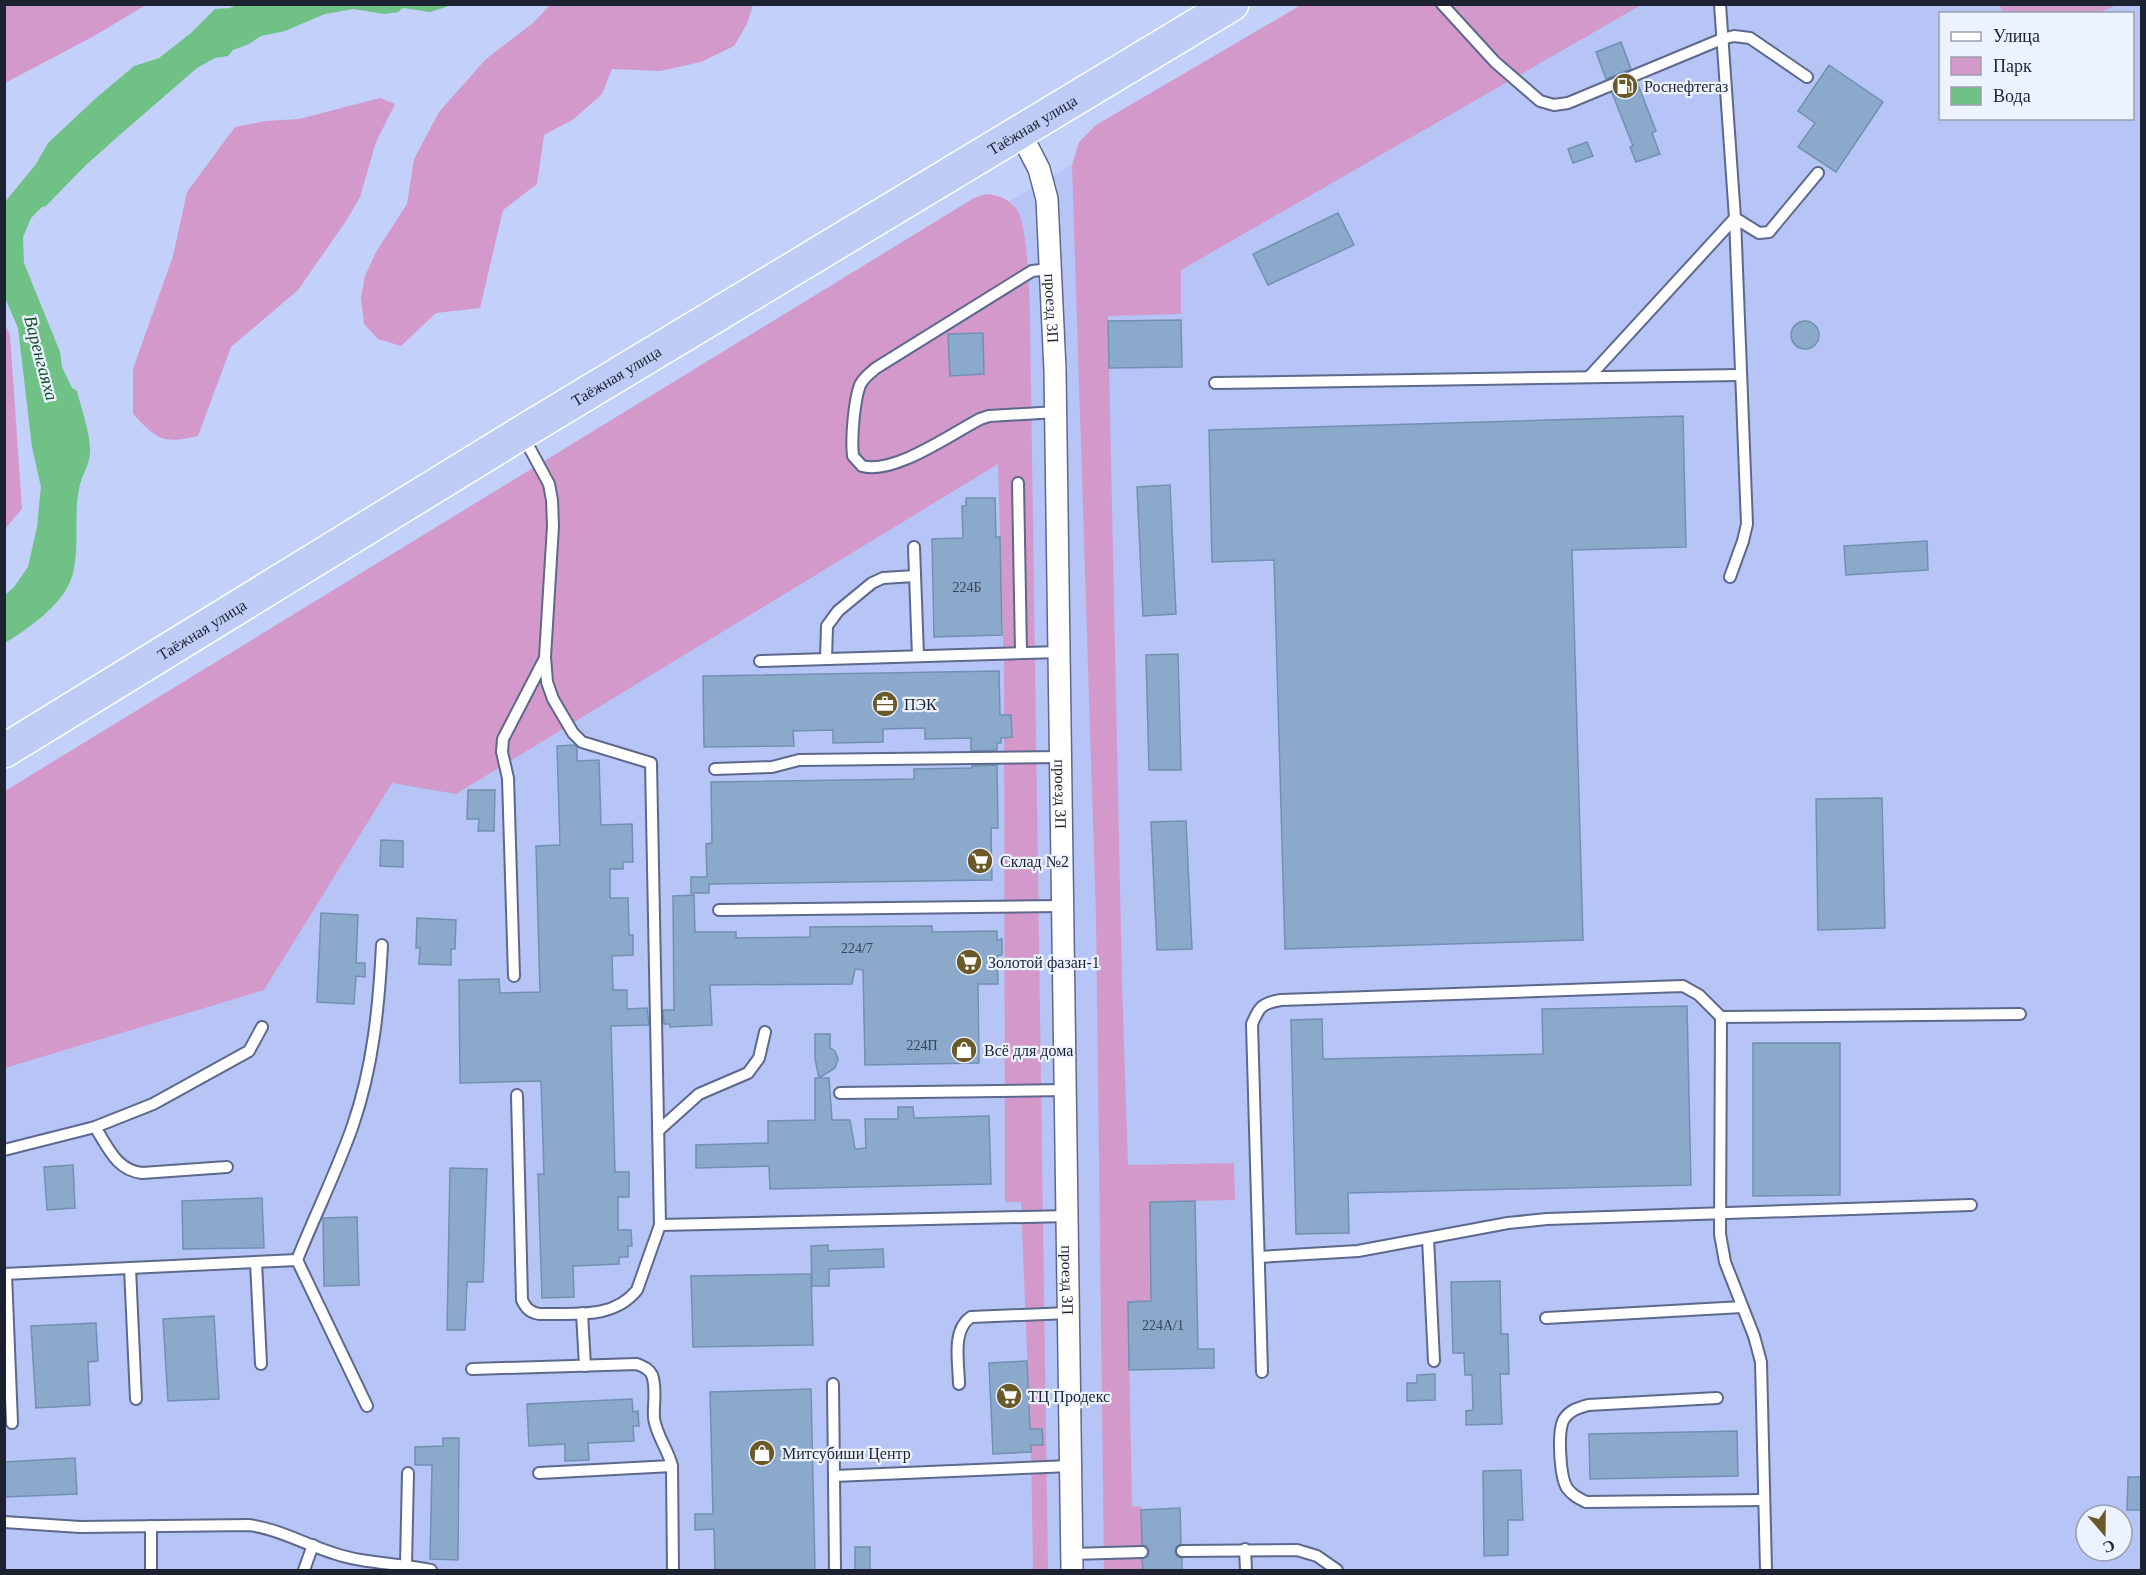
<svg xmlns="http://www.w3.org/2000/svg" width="2146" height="1575" font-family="'Times New Roman',serif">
<rect width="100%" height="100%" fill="#c2d0fa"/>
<path fill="#b6c5f6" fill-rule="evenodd" d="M1340,5H2141V1570H5V819L978,220ZM1940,14H2132V118H1940ZM2086,1515H2122V1551H2086Z"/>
<g fill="#d399cb">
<path d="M5,4H146V5L94,36L5,83Z"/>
<path d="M551,4L753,5L747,24L734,46L701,62L660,71L612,69L602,94L574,119L544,135L537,184L503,210L480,308L436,313L401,346L378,339L364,324L361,298L365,276L376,252L407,204L414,159L439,112L486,59L533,23Z"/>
<path d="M1301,5H1641L1181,270V314L1108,316L1122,982L1128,1165L1234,1163L1235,1200L1150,1202L1151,1301L1128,1302L1132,1506L1141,1507L1143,1570H1104L1096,917L1072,165L1079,142L1096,125Z"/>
<path d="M1999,5H2117L2098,13H2003Z"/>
<path d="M380,98L395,104L376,142L360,197L346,221L298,290L231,347L198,436C162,444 158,440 133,414V369L173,256L187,192L235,127L265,121L299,119Z"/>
<path d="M986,194C999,195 1009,199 1017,210C1032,232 1030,351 1031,384L1048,1570H1033L1031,1452L1021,1202H1005L1004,671L998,464L456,794L392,783L264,990L5,1068V791L974,198Z"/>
<path d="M4,322L10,335L22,509L5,529Z"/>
</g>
<path fill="#70c185" d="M238,4L452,5L430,12L403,8L398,12L385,14L353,9L325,14L285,31L261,36L249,44L233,50L228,56L215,58L197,68L115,139L85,166L46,206L42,207L31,218L23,237L24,263L60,352L62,367L72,388L77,391C81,408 90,432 90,449C90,467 82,473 79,489C72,520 84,566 64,593C48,615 27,629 5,643V595L14,587L28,567L37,527L41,487L32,447L18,328L5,298V202L36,164L48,143L95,99L134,66L159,58L191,33L215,9L230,8Z"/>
<g fill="#8aa9cb" stroke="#7290b1" stroke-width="1.5">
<path d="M1621,42L1631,69L1606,79L1596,52Z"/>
<path d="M1829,65L1883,102L1836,172L1798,147L1815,123L1798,111Z"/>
<path d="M1637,82L1656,131L1652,133L1660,154L1636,162L1630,147L1633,146L1612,93Z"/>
<path d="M1587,142L1593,156L1573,163L1568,149Z"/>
<path d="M1338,213L1354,245L1268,285L1253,254Z"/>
<path d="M1181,320L1182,367L1109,368L1108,321Z"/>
<circle cx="1805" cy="335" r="14"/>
<path d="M983,333L984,374L950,376L948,334Z"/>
<path d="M1683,416L1686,547L1572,550L1583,940L1285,949L1274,560L1212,562L1209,430Z"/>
<path d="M1170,485L1176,614L1143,616L1137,487Z"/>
<path d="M966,498H995L996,537H1000L1002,635L934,637L932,539L963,538L962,506H966Z"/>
<path d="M1927,541L1928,570L1846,575L1844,546Z"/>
<path d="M1178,654L1181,770H1149L1146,655Z"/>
<path d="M999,671L1000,715H1011L1012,737L1001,738V743H997V750L971,751V738L925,739V728L883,729V742L833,743V730L793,731L794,746L704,747L703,676Z"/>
<path d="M574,745L577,747V761L599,760L601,825L632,824L633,862H623V869H610V898H628L629,935H633V955L612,956L613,990H627V1009L647,1008L649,1025L611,1026L615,1172H629V1197H618V1230H631L632,1246H628V1257H619V1264L573,1266L574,1297L542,1298L538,1174H544L541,1081L460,1083L459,980L499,979L500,993L540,992L536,846L560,845L557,746Z"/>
<path d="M997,765L998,828H991L992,880L709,884V893H691V877H707L706,844L712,843L711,782L914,779V769L972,768V766Z"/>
<path d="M468,790H495L494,831H478L479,819H467Z"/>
<path d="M1882,798L1885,928L1818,930L1816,799Z"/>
<path d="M1186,821L1192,949L1157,950L1151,822Z"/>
<path d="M381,840L403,841V867L380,866Z"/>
<path d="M694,895L695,932H736V938L810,937V927L932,926V932L997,931V940L1002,939V955L997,956L998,984H978L979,1063L865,1065L863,970L855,969L852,984L710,985L712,1025L670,1027V1024H664L663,1010H674L673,896Z"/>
<path d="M321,913L358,915L356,963H365V977L356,976L354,1004L317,1002Z"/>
<path d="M417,918L456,920L455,949H451V965L419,964L420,948H416Z"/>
<path d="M1687,1006L1691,1185L1348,1193L1349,1233L1296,1234L1291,1020L1322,1019L1323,1059L1543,1054L1542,1009Z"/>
<path d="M815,1034H830V1048L835,1051L838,1059L835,1068L819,1078L815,1059Z"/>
<path d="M1753,1043H1840V1195L1753,1196Z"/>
<path d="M815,1078H829L832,1120H850L855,1149L866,1148L865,1119H898V1107H913L914,1118L989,1116L991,1184L770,1189L769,1166L696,1168V1145L768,1143V1121L815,1120Z"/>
<path d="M73,1165L75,1208L47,1210L44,1167Z"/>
<path d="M450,1168L487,1169L483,1282H467L465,1330H447Z"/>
<path d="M262,1198L264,1248L183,1249L182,1201Z"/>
<path d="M1195,1201L1198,1349H1214V1368L1129,1370L1128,1302L1151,1301L1150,1202Z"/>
<path d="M357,1217L359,1285L324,1286L323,1218Z"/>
<path d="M828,1245V1251L883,1249L884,1267L829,1269V1286H812L811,1246Z"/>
<path d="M811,1274L813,1345L693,1347L691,1276Z"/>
<path d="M1500,1281L1501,1334H1508L1509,1374H1500L1502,1424L1466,1425V1411L1473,1410L1472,1375H1465L1464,1353H1453L1451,1282Z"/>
<path d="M214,1316L219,1399L168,1401L163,1319Z"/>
<path d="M96,1323L98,1361L88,1362L90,1405L36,1408L31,1326Z"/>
<path d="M1027,1361L1030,1429H1042L1043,1445H1031V1452L993,1454L989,1363Z"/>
<path d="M1435,1374V1400L1407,1401V1383H1417V1375Z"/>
<path d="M811,1389L815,1570H715L714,1529L695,1530V1514H713L710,1392Z"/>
<path d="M632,1399L633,1412L638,1411L639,1426H633L634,1441L588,1443L589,1460L565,1461V1444L529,1446L527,1404Z"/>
<path d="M1737,1431L1738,1476L1590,1479L1589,1434Z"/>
<path d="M443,1438H459L458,1560L430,1559L432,1465H415V1447L443,1446Z"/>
<path d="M75,1458L77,1494L4,1497V1462Z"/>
<path d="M1521,1470L1523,1520H1508V1555L1484,1556L1483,1471Z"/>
<path d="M2128,1477H2142V1510H2127Z"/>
<path d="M1180,1508L1181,1544L1176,1547L1175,1552L1178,1557L1182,1558V1570H1143L1142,1559L1148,1556L1149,1551L1146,1546L1142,1545L1141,1510Z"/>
<rect x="855" y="1547" width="15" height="23"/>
</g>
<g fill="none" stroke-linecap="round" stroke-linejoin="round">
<g stroke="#5d688d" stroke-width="14">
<g id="service">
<path d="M1442,4L1495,62L1540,101L1554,105L1568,103L1722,39L1734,36L1750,38L1807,77"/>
<path d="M1720,4L1735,218L1747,524L1743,541L1730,577"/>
<path d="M1050,269L1032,271L876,368C870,373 863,378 860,385C854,401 851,439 853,456L862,466C894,475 951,434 980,419L989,416L1056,412"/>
<path d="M1589,377L1735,218L1759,233L1769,232L1818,173"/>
<path d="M1215,383L1741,375"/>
<path d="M1018,483L1021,653"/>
<path d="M914,547L918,656"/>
<path d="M826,659L827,626L838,611L872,583L883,578L915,576"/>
<path d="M760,661L1060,652"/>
<path d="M715,769L772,767L799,760L1062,757"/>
<path d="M719,910L1063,906"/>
<path d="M514,976L508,778L502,752L503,739L545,658"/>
<path d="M840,1093L1066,1090"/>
<path d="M517,1095L522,1300C526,1308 529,1312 539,1314C573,1313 613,1320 637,1290L660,1225L651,763L582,742L573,733L553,699L547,682L545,657L553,526L552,500L549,484L523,436"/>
<path d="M95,1127C108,1147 116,1170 142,1173L227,1167"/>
<path d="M659,1130L699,1094L748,1073L759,1058L765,1032"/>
<path d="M4,1150L95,1127L153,1104L249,1051L262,1027"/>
<path d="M660,1225L1068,1216"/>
<path d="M1428,1238L1434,1361"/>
<path d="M1259,1257L1358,1251L1508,1223L1547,1219L1971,1205"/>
<path d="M297,1260L367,1406"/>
<path d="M256,1262L261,1364"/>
<path d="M130,1268L136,1399"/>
<path d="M4,1274L297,1260C315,1215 337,1171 353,1125C373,1067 379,1006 382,945"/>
<path d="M6,1274L12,1423"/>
<path d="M582,1313L585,1366"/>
<path d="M1546,1318L1742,1307"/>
<path d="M472,1369L637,1364C644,1367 649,1369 652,1375C657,1388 653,1405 654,1418C656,1435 668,1449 672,1466L673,1570"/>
<path d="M1262,1372L1252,1024C1259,1007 1262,1003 1281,1000L1683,986L1699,995L1721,1017"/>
<path d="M833,1384L835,1570"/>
<path d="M959,1384C959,1364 951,1330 971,1317L1069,1313"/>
<path d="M1717,1398L1588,1405C1578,1408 1570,1410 1564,1419C1557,1431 1560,1477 1567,1488C1572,1495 1578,1498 1586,1502L1764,1500"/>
<path d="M539,1473L672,1466"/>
<path d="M834,1476L1071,1466"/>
<path d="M4,1522L80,1527L249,1525C279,1529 304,1544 333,1553C364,1564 399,1563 431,1570"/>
<path d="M151,1526V1570"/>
<path d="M1245,1549L1246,1570"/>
<path d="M1182,1551L1297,1550L1317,1556L1337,1570"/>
<path d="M1071,1554L1142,1552"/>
<path d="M406,1565L408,1473"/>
<path d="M304,1570L313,1545"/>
<path d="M1766,1570L1761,1362L1754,1336L1725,1262L1720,1234L1721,1017L2020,1014"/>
</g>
</g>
<g stroke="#5d688d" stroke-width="24">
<g id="minor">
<path id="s1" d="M1020,132L1039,169L1047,199L1055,370L1072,1570"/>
</g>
</g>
<g stroke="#fff" stroke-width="36">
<g id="trunk">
<path id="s2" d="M4,751L521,433L1232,4"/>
</g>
</g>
<use href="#service" stroke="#fff" stroke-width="10"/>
<use href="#minor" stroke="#fff" stroke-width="21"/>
<use href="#trunk" stroke="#bfccf6" stroke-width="33"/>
</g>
<defs>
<g id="fuel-disc" transform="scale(1.35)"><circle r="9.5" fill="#6b5a28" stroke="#edf2ff"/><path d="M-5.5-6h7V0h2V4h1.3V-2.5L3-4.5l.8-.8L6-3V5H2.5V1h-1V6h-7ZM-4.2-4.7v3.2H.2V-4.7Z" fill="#fff"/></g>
<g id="office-disc" transform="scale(1.35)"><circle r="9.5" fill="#6b5a28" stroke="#edf2ff"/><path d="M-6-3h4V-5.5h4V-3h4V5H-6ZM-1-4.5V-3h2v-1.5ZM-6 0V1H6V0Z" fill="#fff"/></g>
<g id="supermarket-disc" transform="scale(1.35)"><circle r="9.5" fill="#6b5a28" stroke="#edf2ff"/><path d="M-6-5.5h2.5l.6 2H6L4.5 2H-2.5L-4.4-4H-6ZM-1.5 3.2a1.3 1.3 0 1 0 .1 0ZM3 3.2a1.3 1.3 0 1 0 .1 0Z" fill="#fff"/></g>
<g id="shop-disc" transform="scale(1.35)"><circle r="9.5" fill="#6b5a28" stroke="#edf2ff"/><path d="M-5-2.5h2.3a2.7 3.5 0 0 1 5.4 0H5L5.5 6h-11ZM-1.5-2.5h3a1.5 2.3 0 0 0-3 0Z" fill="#fff"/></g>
</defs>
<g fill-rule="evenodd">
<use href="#fuel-disc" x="1625" y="86"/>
<use href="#office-disc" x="885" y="704"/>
<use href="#supermarket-disc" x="980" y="861"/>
<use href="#supermarket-disc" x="969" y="962"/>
<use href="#shop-disc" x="964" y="1050"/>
<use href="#supermarket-disc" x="1009" y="1396"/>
<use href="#shop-disc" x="762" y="1453"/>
</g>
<g text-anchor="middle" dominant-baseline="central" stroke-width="4.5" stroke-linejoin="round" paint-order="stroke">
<g font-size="14" fill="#384458">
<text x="967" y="587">224Б</text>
<text x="857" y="948">224/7</text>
<text x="922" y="1045">224П</text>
<text x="1163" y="1325">224А/1</text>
</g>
<g font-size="16" fill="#1d2232" stroke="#edf2ff" text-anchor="start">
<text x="1644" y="86">Роснефтегаз</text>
<text x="904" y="704">ПЭК</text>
<text x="1000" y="861">Склад №2</text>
<text x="988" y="962">Золотой фазан-1</text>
<text x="984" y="1050">Всё для дома</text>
<text x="1028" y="1396">ТЦ Продекс</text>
<text x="782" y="1453">Митсубиши Центр</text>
</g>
<g font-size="16" fill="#1d2232" stroke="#edf2ff">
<text stroke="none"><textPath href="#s2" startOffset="1204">Таёжная улица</textPath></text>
<text stroke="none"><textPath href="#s1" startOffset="182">проезд 3П</textPath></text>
<text stroke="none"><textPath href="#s2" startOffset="718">Таёжная улица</textPath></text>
<text stroke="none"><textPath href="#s2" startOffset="232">Таёжная улица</textPath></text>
<text stroke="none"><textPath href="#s1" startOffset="668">проезд 3П</textPath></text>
<text stroke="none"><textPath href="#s1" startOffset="1154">проезд 3П</textPath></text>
</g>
<g font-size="18" font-style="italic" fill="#104d26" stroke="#edf2ff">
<text transform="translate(41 358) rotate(75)">Варенгаяха</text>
</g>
</g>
<rect width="2146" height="1575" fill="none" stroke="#1d2232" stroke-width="12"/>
<rect x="1939" y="12" width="195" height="108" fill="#edf2ff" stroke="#9a9fad" stroke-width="1.5"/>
<rect x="1951" y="32" width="30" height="9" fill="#ffffff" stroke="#9a9fad" stroke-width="1.5"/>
<text x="1993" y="42" font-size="18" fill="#1d2232">Улица</text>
<rect x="1951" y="57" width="30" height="18" fill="#d399cb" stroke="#9a9fad" stroke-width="1.5"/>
<text x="1993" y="72" font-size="18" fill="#1d2232">Парк</text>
<rect x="1951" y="87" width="30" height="18" fill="#70c185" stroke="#9a9fad" stroke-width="1.5"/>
<text x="1993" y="102" font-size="18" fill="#1d2232">Вода</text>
<g transform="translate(2104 1533) rotate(160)"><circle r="28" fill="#edf2ff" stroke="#9a9fad" stroke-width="1.5"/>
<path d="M0-4.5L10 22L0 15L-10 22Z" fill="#6b5a28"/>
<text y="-9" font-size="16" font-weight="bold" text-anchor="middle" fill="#1d2232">С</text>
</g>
</svg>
